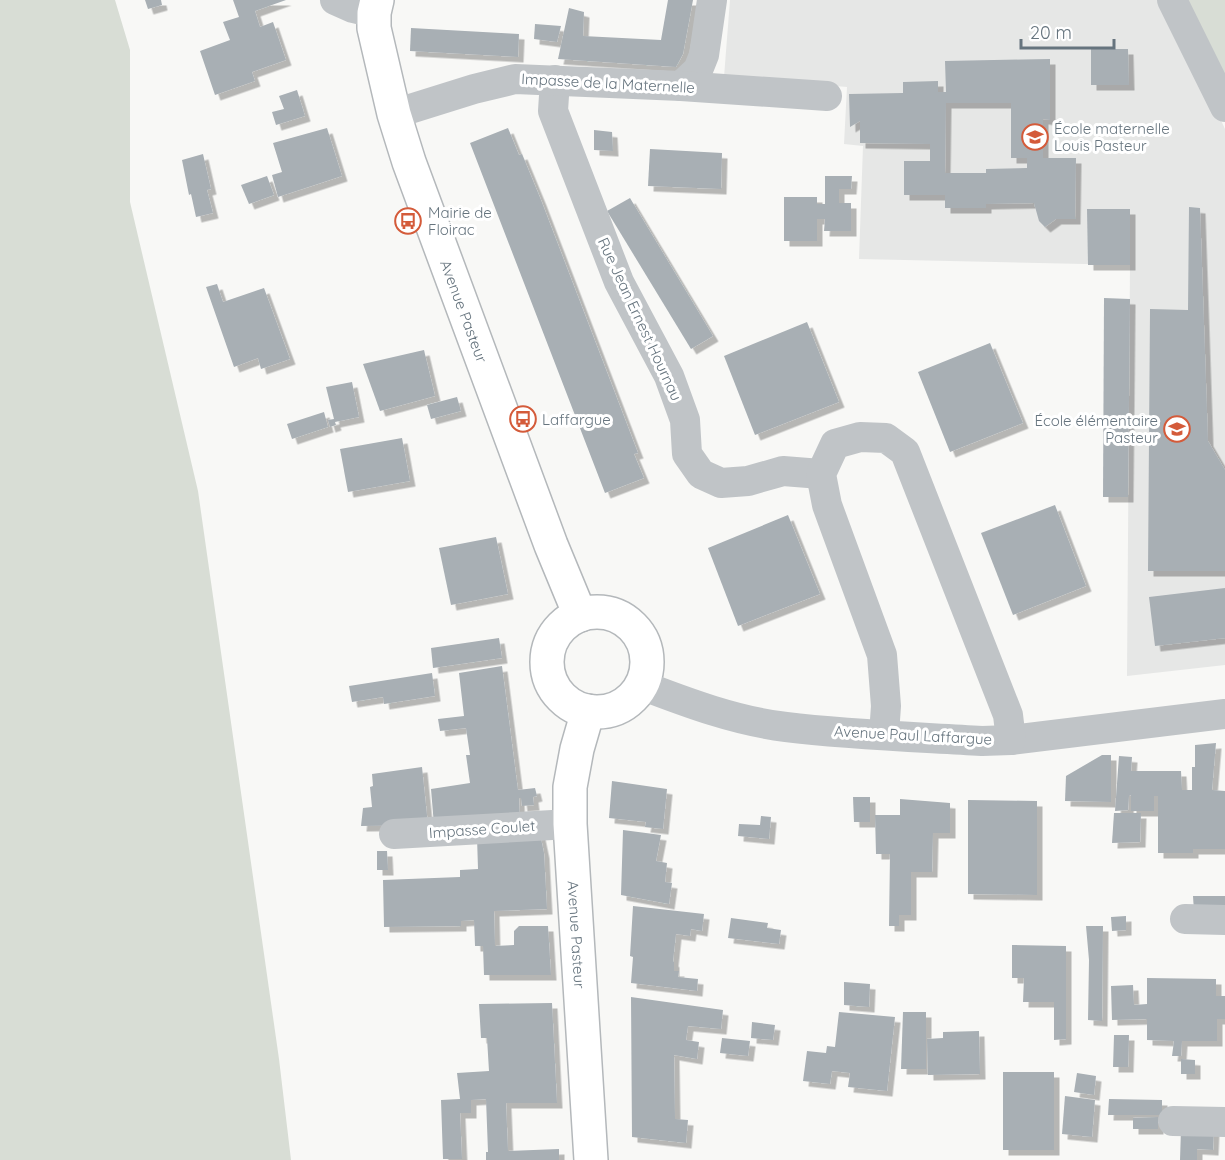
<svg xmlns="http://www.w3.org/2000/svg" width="1225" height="1160" font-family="Quicksand,sans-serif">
<defs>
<filter id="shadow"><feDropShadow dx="5.5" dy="5.5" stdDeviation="0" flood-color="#0004"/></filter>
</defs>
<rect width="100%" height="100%" fill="#f8f8f6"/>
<path fill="#e6e7e6" d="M730,0H1165L1225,129V665L1127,676L1130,265L859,259L863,146L844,144L847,87L724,77Z"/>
<g fill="#d8ddd5">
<path d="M0,0H115L130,50V202L198,491L279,1059L291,1160H0Z"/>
<path d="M1180,0H1225V89Z"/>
</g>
<g fill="#a8afb4" fill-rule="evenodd" filter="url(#shadow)">
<path d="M145,0H161L162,5L148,9Z"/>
<path d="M233,0H286L255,11L260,27L273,22L286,60L252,72L255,81L215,95L200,51L230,40L223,22L239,17Z"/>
<path d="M668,0H693L683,54L676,67L558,59L569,8L584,12L583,36L661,40Z"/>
<path d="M535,24L561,26L557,42L534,39Z"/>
<path d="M411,28L519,34L518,57L410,51Z"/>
<path d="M1091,49H1128L1129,85H1091Z"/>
<path d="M1050,59V120L1043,119V158H1076L1075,219H1056L1045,227L1039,221L1034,203L986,204V208H945V195H904V161H930V144L860,143V121L850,127L849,94L903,93V82L938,81V92H946L945,61ZM946,103H1011V158H1027V168L986,169V173H945Z"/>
<path d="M297,90L305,116L276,125L272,112L284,109L279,96Z"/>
<path d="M327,128L342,176L278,197L272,175L282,172L273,143Z"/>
<path d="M508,128L519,155L522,154L541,200L638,453L634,454L644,478L605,493L470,143Z"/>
<path d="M594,130L612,132L613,151L594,150Z"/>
<path d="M650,149L722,153L721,189L648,186Z"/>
<path d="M203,154L211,189L207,190L213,213L196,217L191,194L189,195L182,160Z"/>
<path d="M267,176L274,195L249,204L241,185Z"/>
<path d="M825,176H852L851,189H839V203H851V231H824L825,219H817V241H784V197H817V204H825Z"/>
<path d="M630,198L713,336L691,349L607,211Z"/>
<path d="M1189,207L1200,208L1208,441L1225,470V571H1148L1150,309L1188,310Z"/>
<path d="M1087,209H1130V265H1088Z"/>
<path d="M217,284L223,302L264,288L290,359L261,369L258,358L234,367L206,287Z"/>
<path d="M1104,298L1130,299L1128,497H1103Z"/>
<path d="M807,322L839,402L755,435L724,356Z"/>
<path d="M990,343L1023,423L950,452L918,372Z"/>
<path d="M424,350L435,396L380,411L363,364Z"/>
<path d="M352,382L359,417L335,422L336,425L330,427L328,420L334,419L326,387Z"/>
<path d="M457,397L461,411L431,419L427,405Z"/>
<path d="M324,412L328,427L292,439L287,424Z"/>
<path d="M402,438L410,481L348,492L340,449Z"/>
<path d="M1055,505L1086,586L1013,615L981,533Z"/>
<path d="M788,515L820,594L738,626L708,548Z"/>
<path d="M496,537L508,594L451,605L439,548Z"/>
<path d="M1225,588V638L1155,646L1149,597Z"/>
<path d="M499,638L502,658L433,668L431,648Z"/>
<path d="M502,666L518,790L535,788L537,796L533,797L534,805L522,806L521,798H519L520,824L434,825L431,789L470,783L466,755H470L466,728L440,731L438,719L464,716L459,673Z"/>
<path d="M432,673L435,696L384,704L383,697L352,702L349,686Z"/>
<path d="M1216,743L1212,790L1225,791V849H1193V853H1158V796H1154V811H1131V795L1129,796L1128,810L1115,811L1119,756L1132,757L1131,771H1181L1182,790H1192V767H1195V745Z"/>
<path d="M1102,755H1111V802L1065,801L1066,776Z"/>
<path d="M422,767L428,825L361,826L363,808L372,807L370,787L373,786L372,774Z"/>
<path d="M612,781L667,789L663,829L645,827L646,822L609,818Z"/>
<path d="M853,797H870V822H854Z"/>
<path d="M900,799L950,803V833H933L932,872H911V915H899V926H889L890,854H876L875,815H900Z"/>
<path d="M968,800L1037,801V895L968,894Z"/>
<path d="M1114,813H1141L1140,842L1112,843Z"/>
<path d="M761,816L771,817L769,839L738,836L739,824L760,825Z"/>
<path d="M623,830L661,835L656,861L667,863L665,882L672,883L669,904L621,895Z"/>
<path d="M540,834L544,853L547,909L494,911L495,946L514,945V931L519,926H548L551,975H484L483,946H475L474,920L461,921V926L384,927L383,880L460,877V870L478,869L477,837Z"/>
<path d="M377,851H387L388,870H377Z"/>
<path d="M1193,896H1225V911H1194Z"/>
<path d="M633,906L704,914L702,931L691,929L690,936L676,934L673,961L674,962V971H679L678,977L698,979L697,991L631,983L633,957L630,956Z"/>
<path d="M1126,916V930L1112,931L1111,917Z"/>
<path d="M731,918L768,923L767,928L781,930L779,944L728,938Z"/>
<path d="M1086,926H1103L1102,1021L1088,1020L1089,960Z"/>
<path d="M1012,945L1066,946V1039L1054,1040V1002H1023L1024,978H1012Z"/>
<path d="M1147,978L1216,979V996H1225V1019H1217V1041H1182L1181,1056H1172L1174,1041L1147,1040V1019L1112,1020L1111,986L1133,985L1134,1005L1147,1004Z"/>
<path d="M844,982L870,984L869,1007L844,1005Z"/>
<path d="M631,997L723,1010L721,1029L688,1026L686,1040L699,1042L697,1059L674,1055L675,1119L688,1120L686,1143L632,1137Z"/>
<path d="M552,1003L557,1103H506L508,1151L559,1149V1160H486V1152H488L486,1099L471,1100V1113H460L462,1159H443L441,1100L460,1099L457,1073L489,1071L487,1038H481L479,1004Z"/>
<path d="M839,1012L895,1017L887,1091L848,1087L850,1073L832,1071L830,1084L803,1081L807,1051L826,1053L827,1046L835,1047Z"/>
<path d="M903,1012H926V1069H901Z"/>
<path d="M752,1022L775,1025L773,1040L751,1038Z"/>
<path d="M979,1031L980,1074L928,1075L927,1039L943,1038V1032Z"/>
<path d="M1114,1035H1129L1128,1067H1113Z"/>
<path d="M722,1038L750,1041L748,1056L720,1053Z"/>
<path d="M1181,1059L1195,1060V1074H1181Z"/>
<rect x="1003" y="1072" width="51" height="78"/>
<path d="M1077,1073L1096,1076L1094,1095L1074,1092Z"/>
<path d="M1065,1096L1095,1100L1092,1137L1062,1134Z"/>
<path d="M1109,1099L1162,1100V1115H1108Z"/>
<path d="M1158,1117V1129H1133V1118Z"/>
<path d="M1214,1128L1213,1150L1197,1149V1160H1180L1181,1129Z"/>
</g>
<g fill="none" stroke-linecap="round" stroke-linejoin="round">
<g stroke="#b4b8bb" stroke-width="36">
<g id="major">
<path id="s1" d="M377,0L374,13V28L394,114L409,162L551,545L580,615"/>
<circle cx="597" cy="662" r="50"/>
<path id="s2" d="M588,711L577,749L570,787V824L591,1160"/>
</g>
</g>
<g stroke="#c0c4c7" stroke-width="30">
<path d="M335,0L353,8L374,13"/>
<path d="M1172,0L1225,107"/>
<path d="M555,80L553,111L619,282L669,376L685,420L687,454L701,474L721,483L748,481L783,471L821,474"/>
<path d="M681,86L698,70L704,55L712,0"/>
<path d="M394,114L474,89L515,79L681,86L827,96"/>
<path d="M641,685C688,703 736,721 786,727C851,735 917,737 982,741L1011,740L1225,714"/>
<path d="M884,734L886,706L882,655L827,505L821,474L835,444L860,437L886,438L905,452L1008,715L1011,740"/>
<path d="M394,834L570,824"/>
<path d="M1185,919L1225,920"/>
<path d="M1173,1121L1225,1122"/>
</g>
<use href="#major" stroke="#fff" stroke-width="33"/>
</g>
<defs>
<g id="school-ring" transform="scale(1.35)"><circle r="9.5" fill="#fff" stroke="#d45b3a" stroke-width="1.5"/><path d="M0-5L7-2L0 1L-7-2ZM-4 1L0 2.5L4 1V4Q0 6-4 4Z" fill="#d45b3a"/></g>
<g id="bus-ring" transform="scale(1.35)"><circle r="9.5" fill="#fff" stroke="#d45b3a" stroke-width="1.5"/><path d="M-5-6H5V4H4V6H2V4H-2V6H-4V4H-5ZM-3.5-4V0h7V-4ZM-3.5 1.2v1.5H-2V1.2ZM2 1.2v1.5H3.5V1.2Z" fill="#d45b3a"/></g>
</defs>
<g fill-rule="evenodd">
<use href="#school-ring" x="1035" y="137"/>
<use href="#bus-ring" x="408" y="221"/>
<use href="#bus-ring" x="523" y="419"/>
<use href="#school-ring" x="1177" y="429"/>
</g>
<g text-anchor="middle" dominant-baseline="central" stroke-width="6" stroke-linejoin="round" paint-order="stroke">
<g font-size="15" fill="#66747e" stroke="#fff">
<text transform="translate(608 83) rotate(3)">Impasse de la Maternelle</text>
<text stroke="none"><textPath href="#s1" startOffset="326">Avenue Pasteur</textPath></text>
<text transform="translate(640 319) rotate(65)">Rue Jean Ernest Hournau</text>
<text transform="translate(913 735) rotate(3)">Avenue Paul Laffargue</text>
<text transform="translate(482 829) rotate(-4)">Impasse Coulet</text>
<text stroke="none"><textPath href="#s2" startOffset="226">Avenue Pasteur</textPath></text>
</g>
<g font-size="15" fill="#66747e" stroke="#fff" text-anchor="start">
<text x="1054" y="128">École maternelle<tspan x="1054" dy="17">Louis Pasteur</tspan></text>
<text x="428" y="212">Mairie de<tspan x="428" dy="17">Floirac</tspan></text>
<text x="542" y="419">Laffargue</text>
<text x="1158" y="420" text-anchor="end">École élémentaire<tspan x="1158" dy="17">Pasteur</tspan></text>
</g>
</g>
<path d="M1021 39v9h93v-9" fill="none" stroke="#66747e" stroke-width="3"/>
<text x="1030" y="39" font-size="18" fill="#66747e" stroke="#ffffff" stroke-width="4.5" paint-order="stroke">20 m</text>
</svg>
